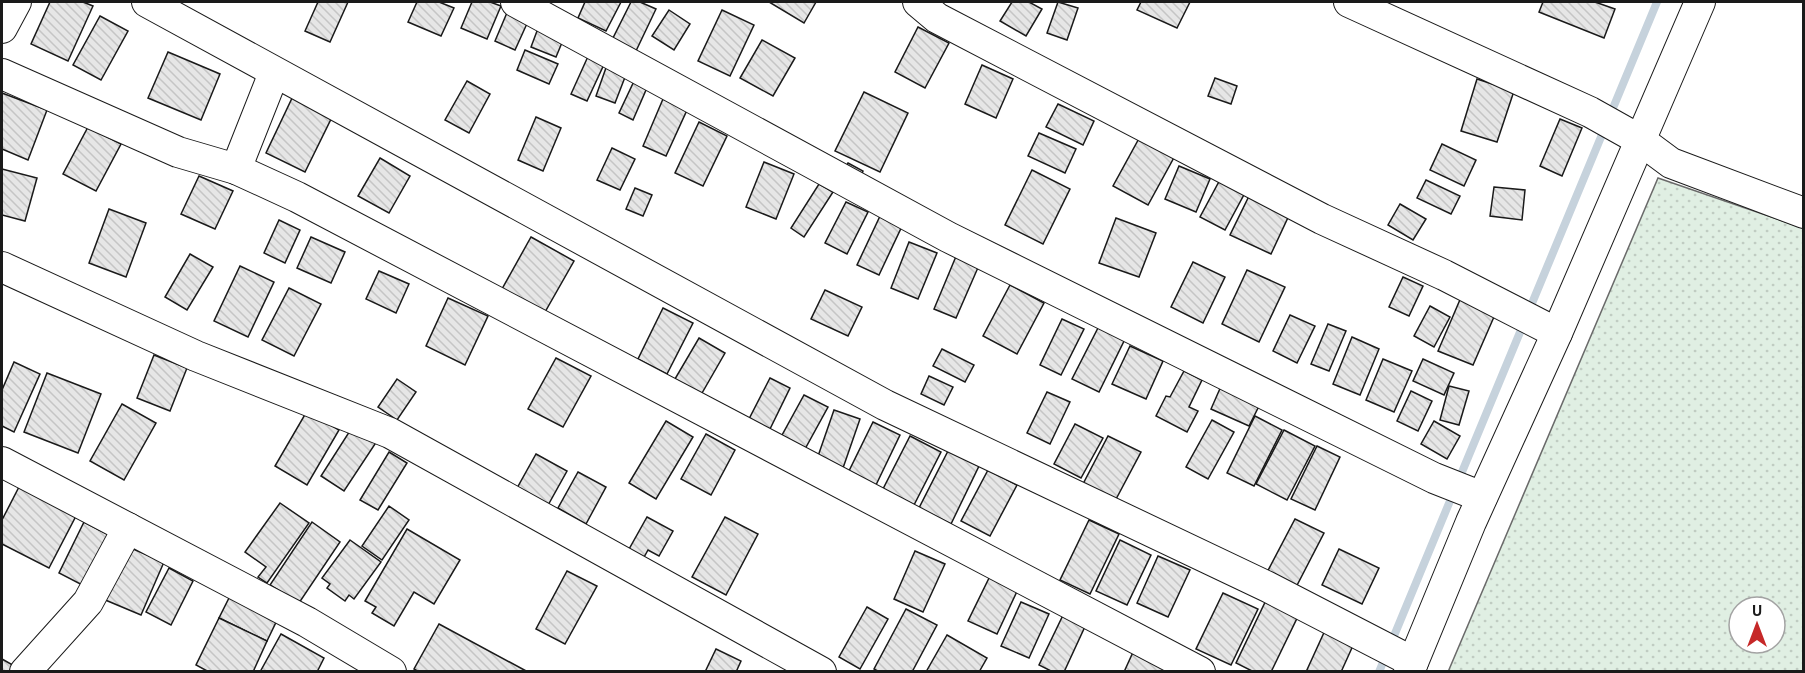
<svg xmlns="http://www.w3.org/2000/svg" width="1805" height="673" font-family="'Alegreya Sans',sans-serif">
<defs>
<pattern id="green-dots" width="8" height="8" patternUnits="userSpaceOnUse" patternTransform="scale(1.5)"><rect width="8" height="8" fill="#e0efe3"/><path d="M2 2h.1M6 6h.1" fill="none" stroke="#c0ccc2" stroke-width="1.8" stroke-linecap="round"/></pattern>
<pattern id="building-back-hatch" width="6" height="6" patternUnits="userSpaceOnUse" patternTransform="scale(1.5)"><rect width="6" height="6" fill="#e6e6e6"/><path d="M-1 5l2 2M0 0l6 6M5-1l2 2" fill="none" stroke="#c5c5c5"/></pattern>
</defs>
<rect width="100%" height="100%" fill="#fff"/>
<path fill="url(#green-dots)" stroke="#6a6a6a" stroke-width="1.5" fill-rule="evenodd" d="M1658,178L1803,228V671L1448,672ZM1739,607H1775V643H1739Z"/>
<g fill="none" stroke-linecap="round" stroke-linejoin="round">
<path stroke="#c6d2dc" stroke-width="8" d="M1379,672L1657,2"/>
</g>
<g fill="url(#building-back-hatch)" stroke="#1a1a1a" stroke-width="1.5">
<path d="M50,2H83L93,6L68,61L31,44Z"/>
<path d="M318,2H348L330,42L305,31Z"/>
<path d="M417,2H439L454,8L441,36L408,22Z"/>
<path d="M472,2H490L501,6L487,39L461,28Z"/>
<path d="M585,2H621L606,31L578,18Z"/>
<path d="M631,2H640L656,9L635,53L611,42Z"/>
<path d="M769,2H816L804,23Z"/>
<path d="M1012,2H1029L1042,9L1026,36L1000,21Z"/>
<path d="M1058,2L1078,8L1067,40L1047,33Z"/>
<path d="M1141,2H1190L1177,28L1137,10Z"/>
<path d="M1543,2H1595L1615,9L1604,38L1539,12Z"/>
<path d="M509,8L530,17L515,50L495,41Z"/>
<path d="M669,10L690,24L674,50L652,36Z"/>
<path d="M722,10L754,25L730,76L698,61Z"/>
<path d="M100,16L128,31L101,80L73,65Z"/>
<path d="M540,23L566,33L556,57L531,47Z"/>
<path d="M918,27L949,43L925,88L895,72Z"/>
<path d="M762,40L795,58L773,96L740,78Z"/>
<path d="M525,50L558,64L549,84L517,70Z"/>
<path d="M168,52L220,74L201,120L148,98Z"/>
<path d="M590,52L606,60L587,101L571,94Z"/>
<path d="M607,65L627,72L615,103L596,96Z"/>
<path d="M982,65L1013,79L996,118L965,104Z"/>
<path d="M636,77L649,83L633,120L619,113Z"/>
<path d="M1215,78L1237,86L1231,104L1208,96Z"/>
<path d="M1477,79L1514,91L1497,142L1461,131Z"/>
<path d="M467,81L490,94L469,133L445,120Z"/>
<path d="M864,92L908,113L880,172L835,151Z"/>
<path d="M2,93L47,110L28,160L2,149Z"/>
<path d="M294,94L334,113L305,172L266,153Z"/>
<path d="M663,99L687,110L666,156L643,146Z"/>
<path d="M1058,104L1094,121L1083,145L1046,127Z"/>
<path d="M536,117L561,128L543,171L518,160Z"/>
<path d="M1560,119L1582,128L1562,176L1540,166Z"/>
<path d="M699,122L727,136L703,186L675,173Z"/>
<path d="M88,127L121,144L96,191L63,174Z"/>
<path d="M1039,133L1076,149L1065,173L1028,156Z"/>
<path d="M1142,133L1177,152L1148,205L1113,186Z"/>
<path d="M1442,144L1476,160L1464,186L1430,170Z"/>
<path d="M612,148L635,159L620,190L597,180Z"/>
<path d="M380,158L410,176L389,213L358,196Z"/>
<path d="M764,162L794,174L776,219L746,207Z"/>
<path d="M848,163L863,171L859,181L842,173Z"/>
<path d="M1179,166L1210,179L1196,212L1165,199Z"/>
<path d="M2,169L37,178L25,221L2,215Z"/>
<path d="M1032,170L1070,189L1043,244L1005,225Z"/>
<path d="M199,176L233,191L215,229L181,214Z"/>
<path d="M1222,176L1247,189L1225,230L1200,217Z"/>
<path d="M1426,180L1460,196L1451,214L1417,198Z"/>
<path d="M819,184L833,192L804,237L791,228Z"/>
<path d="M1494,187L1525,190L1522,220L1490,216Z"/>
<path d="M635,188L652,195L643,216L626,209Z"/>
<path d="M1251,192L1291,211L1271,254L1230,235Z"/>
<path d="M846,202L868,212L847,254L825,243Z"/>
<path d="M1400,204L1426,219L1413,240L1388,225Z"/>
<path d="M109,209L146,223L126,277L89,263Z"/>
<path d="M881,214L903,224L879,275L857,265Z"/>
<path d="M1116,218L1156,233L1139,277L1099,263Z"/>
<path d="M279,220L300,230L285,263L264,253Z"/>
<path d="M311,237L345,252L331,283L297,268Z"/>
<path d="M531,237L574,261L545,312L502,289Z"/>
<path d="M909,242L937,253L918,299L891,288Z"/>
<path d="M190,254L213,267L187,310L165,297Z"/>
<path d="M957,254L980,263L956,318L934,309Z"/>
<path d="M1193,262L1225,277L1203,323L1171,307Z"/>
<path d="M240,266L274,282L248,337L214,321Z"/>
<path d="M1247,270L1285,287L1259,342L1222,324Z"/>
<path d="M379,271L409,284L396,313L366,299Z"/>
<path d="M1403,277L1423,286L1409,316L1389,307Z"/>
<path d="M1010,285L1044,303L1017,354L983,336Z"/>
<path d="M289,288L321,304L294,356L262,340Z"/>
<path d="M825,290L862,307L848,336L811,319Z"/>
<path d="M1462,295L1497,310L1473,365L1438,351Z"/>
<path d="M448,298L488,316L465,365L426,346Z"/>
<path d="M1430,306L1450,317L1434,347L1414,336Z"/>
<path d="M663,308L693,323L667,374L638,359Z"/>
<path d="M1290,315L1315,326L1297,363L1273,351Z"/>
<path d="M1062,319L1084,329L1061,375L1040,365Z"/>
<path d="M1100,324L1126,337L1099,392L1072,379Z"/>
<path d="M1328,324L1346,331L1329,371L1311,364Z"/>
<path d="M1352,337L1379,349L1360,395L1333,384Z"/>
<path d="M699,338L725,353L698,400L672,384Z"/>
<path d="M1130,346L1163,361L1146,399L1112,384Z"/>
<path d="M942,349L974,365L965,382L933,366Z"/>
<path d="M154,355L187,368L170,411L137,398Z"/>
<path d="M556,358L591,376L563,427L528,409Z"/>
<path d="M1383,359L1412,371L1394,412L1366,400Z"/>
<path d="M1423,359L1454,373L1444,395L1413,381Z"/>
<path d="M14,362L40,374L14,432L2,426V390Z"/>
<path d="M1184,371L1202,380L1189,407L1198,411L1187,432L1156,416L1166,396L1170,397Z"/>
<path d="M47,373L101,394L78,453L24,432Z"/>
<path d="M929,376L953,387L944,405L921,394Z"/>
<path d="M770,378L790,388L769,431L748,421Z"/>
<path d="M397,379L416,392L397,420L378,407Z"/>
<path d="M1222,384L1261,402L1249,426L1211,409Z"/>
<path d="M1449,386L1469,391L1459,425L1440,420Z"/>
<path d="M1411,391L1432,401L1418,431L1397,421Z"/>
<path d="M1047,392L1070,402L1050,444L1027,433Z"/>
<path d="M804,395L828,407L805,449L781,437Z"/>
<path d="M122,404L156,423L124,480L90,461Z"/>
<path d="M834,410L860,419L843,468L817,459Z"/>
<path d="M307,411L339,430L307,485L275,466Z"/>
<path d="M1255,416L1282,430L1254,486L1227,473Z"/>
<path d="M1212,420L1234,432L1208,479L1186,467Z"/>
<path d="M666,421L693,437L656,499L629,483Z"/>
<path d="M1434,421L1460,436L1447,459L1421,444Z"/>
<path d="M873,422L900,435L875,487L848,473Z"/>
<path d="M1075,424L1103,438L1081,478L1054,464Z"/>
<path d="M353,426L377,441L344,491L321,476Z"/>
<path d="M1284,430L1315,446L1287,500L1256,484Z"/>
<path d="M706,434L735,450L711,495L681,479Z"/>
<path d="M910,436L941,452L914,505L883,489Z"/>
<path d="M1108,436L1141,452L1115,501L1083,484Z"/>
<path d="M1317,446L1340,457L1315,510L1291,499Z"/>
<path d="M948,451L979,466L951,524L919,508Z"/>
<path d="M389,452L407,463L378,510L360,500Z"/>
<path d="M536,454L567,471L547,507L516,490Z"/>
<path d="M988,470L1017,485L990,536L961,521Z"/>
<path d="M578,472L606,487L586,524L558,508Z"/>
<path d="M20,485L77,514L49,568L2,544V520Z"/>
<path d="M280,503L309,523L267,583L258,577L266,567L245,552Z"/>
<path d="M389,506L409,520L382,560L362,546Z"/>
<path d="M647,517L673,531L659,556L648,550L643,559L628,551Z"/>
<path d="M725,517L758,534L726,595L692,577Z"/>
<path d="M1295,519L1324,533L1293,593L1264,578Z"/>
<path d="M1089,520L1119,534L1090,594L1060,580Z"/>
<path d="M84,522L115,538L90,589L59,573Z"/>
<path d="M312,522L340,542L299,603L270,585Z"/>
<path d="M407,529L460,560L434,604L414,592L394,626L372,613L376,607L365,601Z"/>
<path d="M350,540L381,562L354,599L349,595L345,601L327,588L330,584L322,578Z"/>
<path d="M1120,540L1151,555L1127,605L1096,591Z"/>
<path d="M126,546L164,562L141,615L103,599Z"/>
<path d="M1339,549L1379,568L1362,604L1322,585Z"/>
<path d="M915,551L945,564L923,612L894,599Z"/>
<path d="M1158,556L1190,570L1168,617L1137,603Z"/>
<path d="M169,568L193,581L171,625L146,612Z"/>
<path d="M567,571L597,586L565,644L536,629Z"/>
<path d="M992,572L1020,585L997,634L968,621Z"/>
<path d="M1223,593L1258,609L1231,665L1196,649Z"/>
<path d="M231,594L279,616L267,641L219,618Z"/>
<path d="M1269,594L1301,610L1271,672H1254L1236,663Z"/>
<path d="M1021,602L1049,614L1029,658L1001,646Z"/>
<path d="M867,607L888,619L860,669L839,657Z"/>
<path d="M906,609L937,625L912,672H879L874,669Z"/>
<path d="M1066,609L1088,620L1064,672H1053L1039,665Z"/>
<path d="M219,618L267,641L253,672H209L196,665Z"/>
<path d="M439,624L528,672H419L414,669Z"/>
<path d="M1327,626L1356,639L1341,672H1306Z"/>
<path d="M281,634L324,658L317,672H260Z"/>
<path d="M947,635L987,658L979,672H926Z"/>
<path d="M716,649L741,661L736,672H705Z"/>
<path d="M1134,650L1165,664L1162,672H1124Z"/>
<path d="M2,659L18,668L16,672H2Z"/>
</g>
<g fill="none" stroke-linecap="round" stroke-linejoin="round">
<g stroke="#1a1a1a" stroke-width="32">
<g id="minor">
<path d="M147,2L885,405L1268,587L1413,662"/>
<path d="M516,2L948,237L1434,478L1482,497"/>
<path d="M918,2L937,18L1322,219L1444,275L1557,333"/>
<path d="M1349,2L1590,112L1640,140L1671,163L1804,213"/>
<path d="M2,28L16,2"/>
<path d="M2,74L178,152L236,169L297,197L1200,672"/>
<path d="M236,169L274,73"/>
<path d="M2,267L196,356L390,433L821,672"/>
<path d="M2,462L307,622L391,672"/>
<path d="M25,672L88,602L128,528"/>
<path d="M1409,672L1471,522L1557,333L1700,2"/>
</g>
</g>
<use href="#minor" stroke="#fff" stroke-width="30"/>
</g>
<rect width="1805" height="673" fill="none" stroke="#1a1a1a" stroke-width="6"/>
<g transform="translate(1757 625)"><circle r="28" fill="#ffffff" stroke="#a3a3a3" stroke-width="1.5"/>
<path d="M0-4.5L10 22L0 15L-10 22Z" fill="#c62828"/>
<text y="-9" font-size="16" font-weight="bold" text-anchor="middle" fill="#1a1a1a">U</text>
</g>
</svg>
